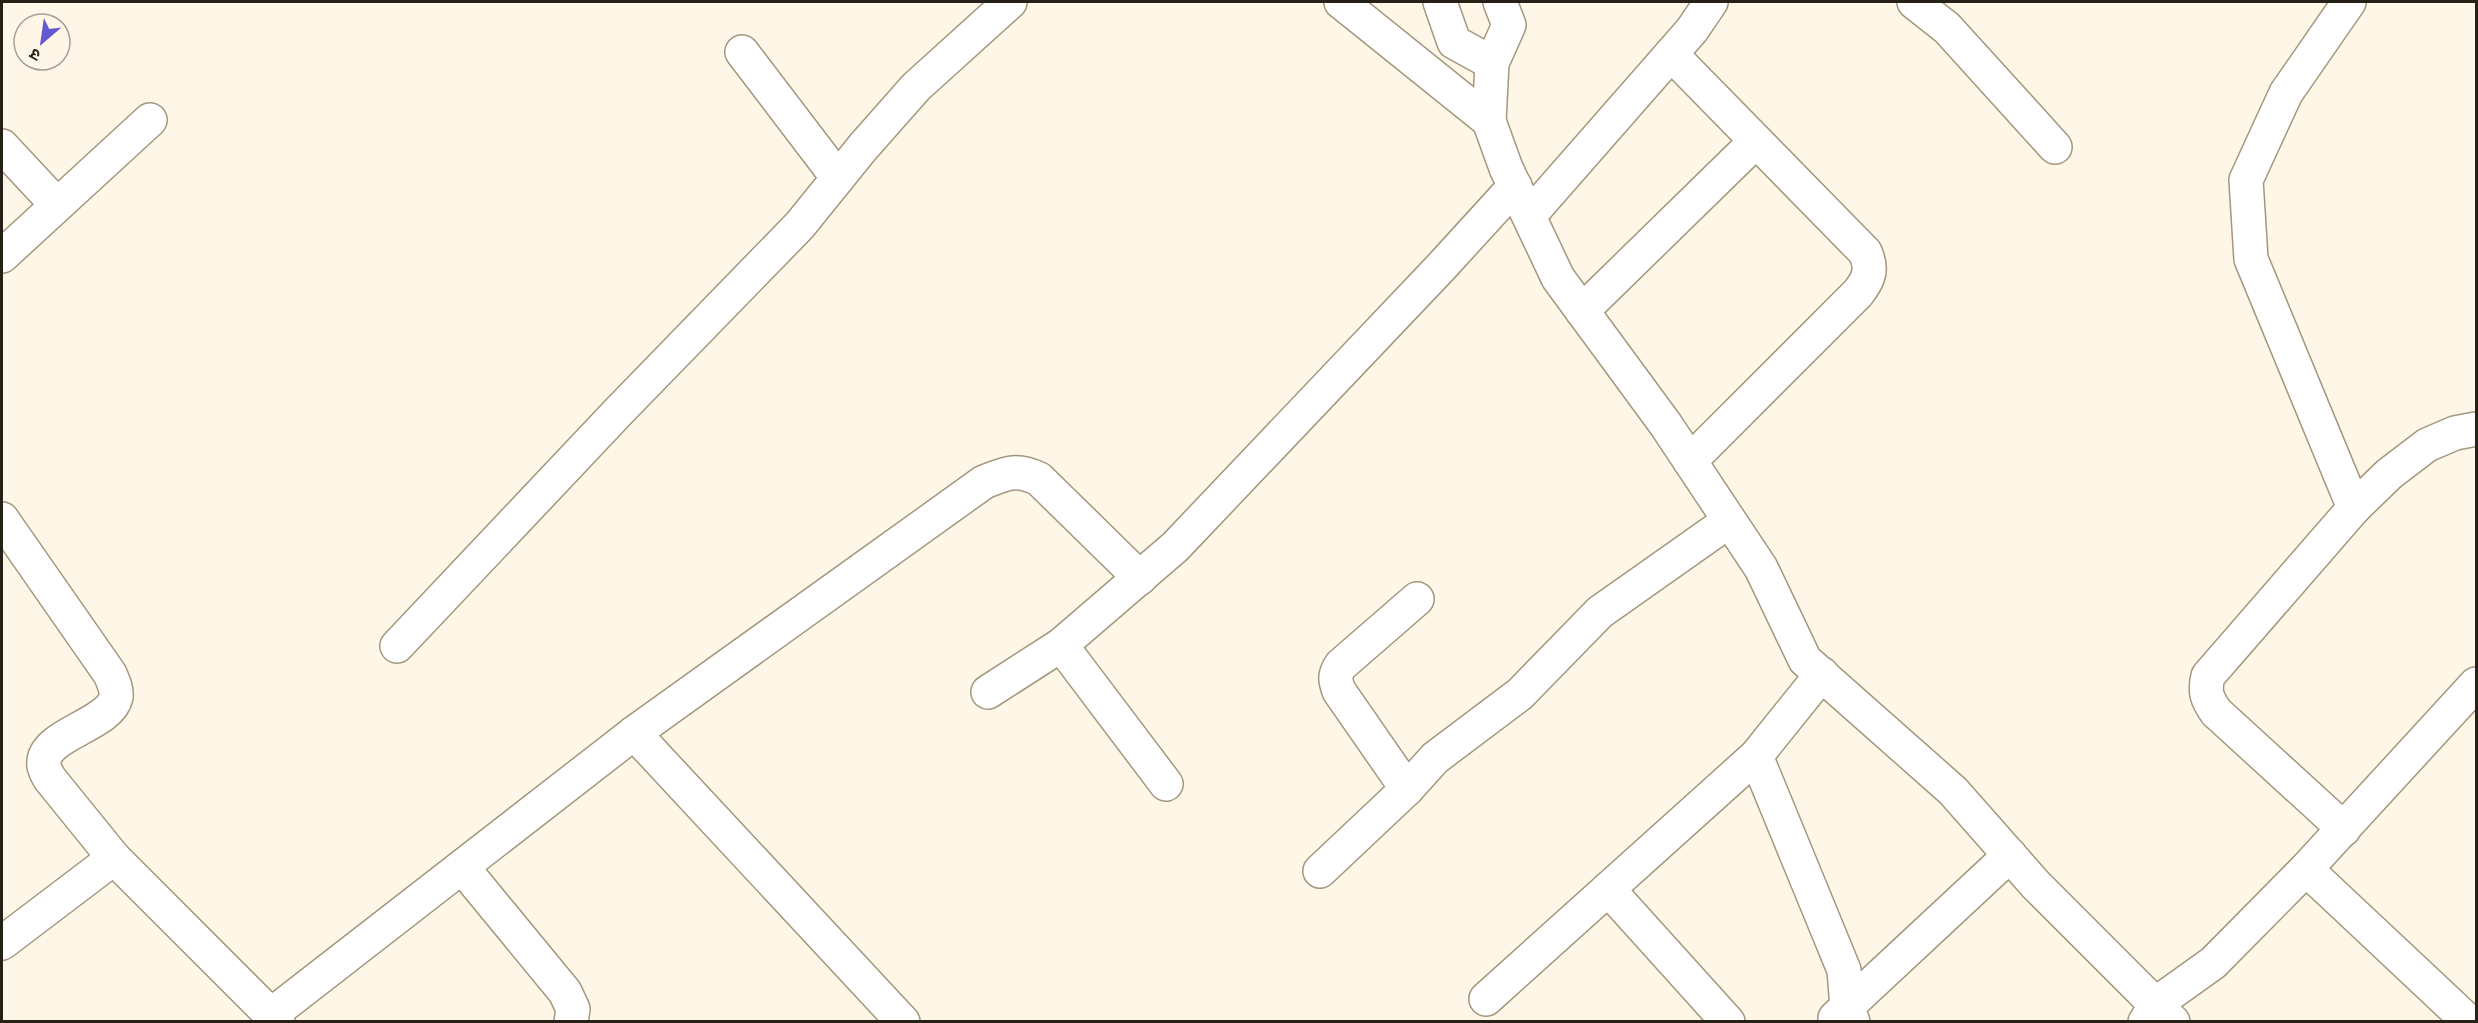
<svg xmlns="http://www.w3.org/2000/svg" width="2478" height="1023" font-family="'DejaVu Sans','Noto Sans Devanagari',sans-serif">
<rect width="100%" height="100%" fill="#fef6e6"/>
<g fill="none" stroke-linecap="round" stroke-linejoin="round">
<g stroke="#a4977e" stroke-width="36">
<g id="minor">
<path d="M1341,2L1489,121L1506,168L1558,278L1666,425L1761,568L1805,660L1953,791L2036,885L2173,1022"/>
<path d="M1440,2L1454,42L1492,63"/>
<path d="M1914,2L1947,28L2055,147"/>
<path d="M2349,2L2286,93L2246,180L2251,259L2354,508"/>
<path d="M742,52L838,178"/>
<path d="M1671,54L1865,252C1873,269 1869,279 1858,293L1690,461"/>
<path d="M1489,121L1492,63L1509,25L1500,2"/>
<path d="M2,146L57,205"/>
<path d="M1529,216L1692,30L1711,2"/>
<path d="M2,256L150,120"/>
<path d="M1582,311L1756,141"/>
<path d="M2,519L110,674C113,681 117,689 116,697C110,726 40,734 44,766C45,770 48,776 50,779L114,858"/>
<path d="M1061,645L1166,784"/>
<path d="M397,646L620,410L800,225L863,147L916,87L1010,2"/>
<path d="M1822,674L1756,756L1844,970L1847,1007L1853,1022"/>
<path d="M988,692L1061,645L1175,547L1442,266L1515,186"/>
<path d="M634,733L903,1022"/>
<path d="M1407,789L1339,691C1335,680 1334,675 1341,665L1417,599"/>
<path d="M2344,829L2216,712C2207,699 2204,692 2208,676L2354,508L2389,474L2427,445L2455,433L2476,429"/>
<path d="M463,868L565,992L573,1009L571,1022"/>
<path d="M2306,869L2469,1022"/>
<path d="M1320,871L1407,789L1435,758L1520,694L1600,612L1729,521"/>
<path d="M1608,889L1728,1022"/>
<path d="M2,943L114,858L278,1022"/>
<path d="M1486,999L1756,756"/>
<path d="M271,1015L634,733L984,482C1007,473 1016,468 1039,479L1140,578"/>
<path d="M1835,1018L2010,855"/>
<path d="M2145,1022L2157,1003L2213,963L2306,869L2476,684"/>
</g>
</g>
<use href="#minor" stroke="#fff" stroke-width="33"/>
</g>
<rect width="2478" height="1023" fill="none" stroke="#262117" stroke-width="6"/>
<g transform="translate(42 42) rotate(209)"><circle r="28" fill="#fef6e6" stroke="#a8a193" stroke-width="1.5"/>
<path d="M0-4.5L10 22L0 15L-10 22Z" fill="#6458d1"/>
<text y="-9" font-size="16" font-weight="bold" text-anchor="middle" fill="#262117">उ</text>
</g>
</svg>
